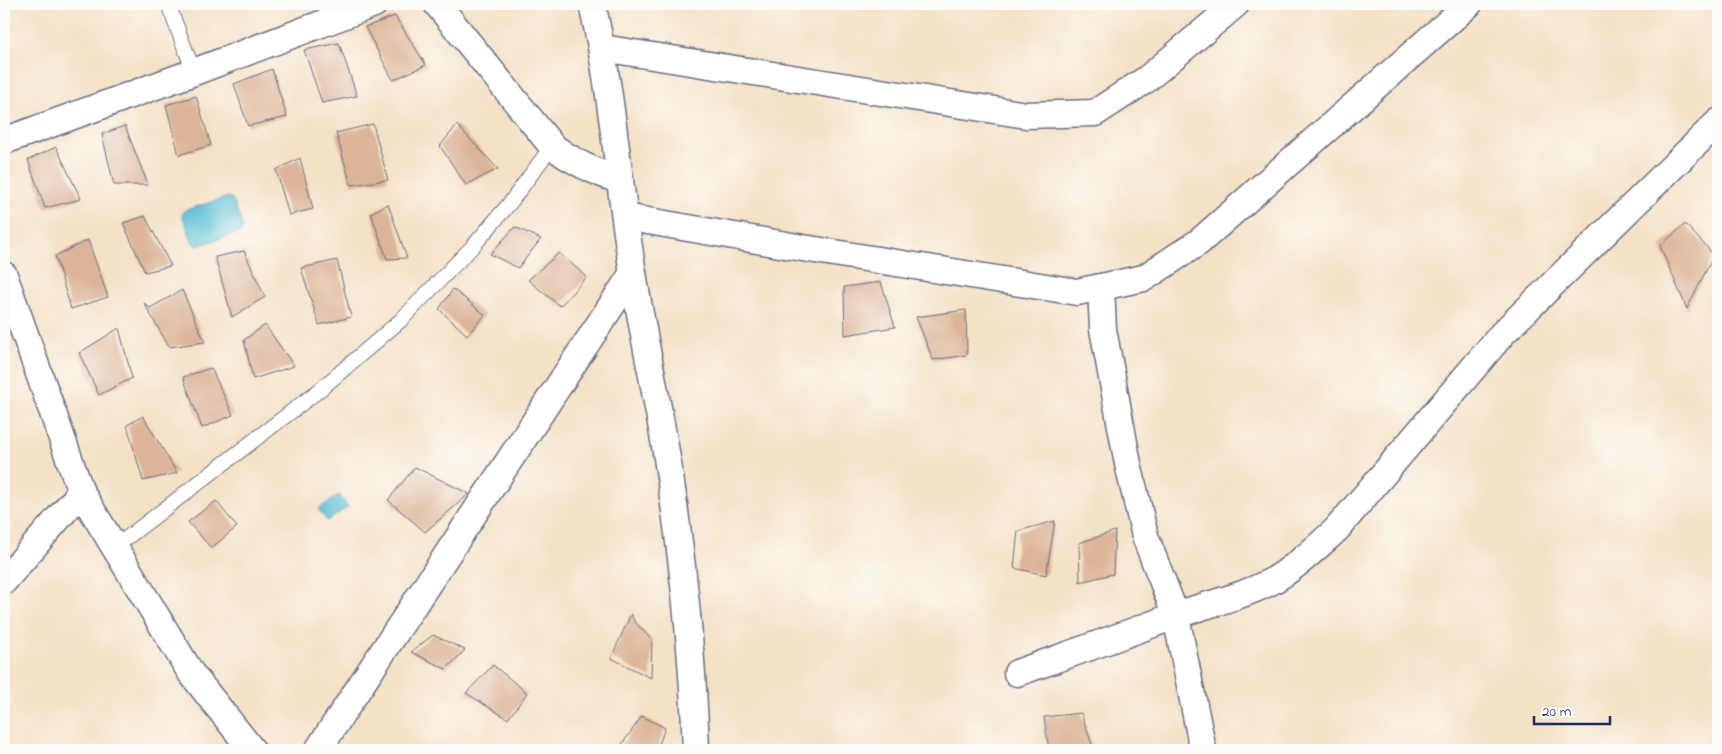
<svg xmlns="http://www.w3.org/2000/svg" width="1722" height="754" font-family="'Indie Flower',sans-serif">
<rect width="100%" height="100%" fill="#fdfcf7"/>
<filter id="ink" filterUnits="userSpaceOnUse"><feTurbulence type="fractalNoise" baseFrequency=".02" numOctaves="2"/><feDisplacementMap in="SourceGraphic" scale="10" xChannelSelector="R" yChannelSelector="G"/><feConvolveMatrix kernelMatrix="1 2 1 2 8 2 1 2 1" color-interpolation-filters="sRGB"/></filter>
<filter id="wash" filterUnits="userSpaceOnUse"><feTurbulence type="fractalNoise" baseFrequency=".0096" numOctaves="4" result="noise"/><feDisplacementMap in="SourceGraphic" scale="20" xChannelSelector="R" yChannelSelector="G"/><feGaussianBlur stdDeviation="1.12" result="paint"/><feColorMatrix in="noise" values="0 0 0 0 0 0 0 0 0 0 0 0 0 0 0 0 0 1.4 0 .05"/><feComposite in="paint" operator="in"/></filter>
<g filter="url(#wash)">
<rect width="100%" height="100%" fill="#f4e1c6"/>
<g fill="#56bed4" stroke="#387699">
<path d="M228,197L232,198L243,227L241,232L197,246L193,243L182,215L185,210Z"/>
<path d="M339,495L348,507L327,521L319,510L320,508Z"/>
</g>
<g id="blocks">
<g fill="#dcb497">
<path d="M395,16L426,65L393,80L365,27Z"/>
<path d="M339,43L357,96L322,103L304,50Z"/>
<path d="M272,69L287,117L248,126L234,84Z"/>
<path d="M196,96L211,145L179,155L166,105Z"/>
<path d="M373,124L388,180L351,185L336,133Z"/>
<path d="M457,125L498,169L466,185L440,146Z"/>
<path d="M125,126L148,185H114L102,134Z"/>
<path d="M56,147L81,199L45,208L28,160Z"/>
<path d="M300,158L313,209L289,215L276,170Z"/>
<path d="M388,204L407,258L387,259L371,213Z"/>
<path d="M145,216L171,266L145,272L123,223Z"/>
<path d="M1685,224L1714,255L1687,309L1660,246Z"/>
<path d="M515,227L541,239L518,268L490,254Z"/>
<path d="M88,240L108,297L71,309L55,256Z"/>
<path d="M244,251L265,297L232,317L215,257Z"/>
<path d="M559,253L587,277L560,306L528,280Z"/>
<path d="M337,260L351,317L319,325L301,268Z"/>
<path d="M881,282L895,327L845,335L844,287Z"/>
<path d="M453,289L485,315L467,335L439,309Z"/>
<path d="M182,290L205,342L169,347L144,303L150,308Z"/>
<path d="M966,310L967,355L933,360L916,317Z"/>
<path d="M265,325L294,366L253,379L244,340Z"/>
<path d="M119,328L132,378L99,395L79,353Z"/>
<path d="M211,368L233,415L202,428L183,377Z"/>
<path d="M143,416L177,473L143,481L127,425Z"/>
<path d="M415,467L469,494L425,532L388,500Z"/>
<path d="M216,501L237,527L211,548L188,522Z"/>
<path d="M1055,521L1046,575L1014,568L1018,531Z"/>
<path d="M1115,531L1113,574L1080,582L1079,543Z"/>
<path d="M631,614L634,621L652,640L651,678L611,658Z"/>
<path d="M433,635L465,650L446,669L411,652Z"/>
<path d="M493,665L527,693L508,719L466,693Z"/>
<path d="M1081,713L1094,750H1049L1044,717Z"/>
<path d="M642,716L665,728L657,750H618Z"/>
</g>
</g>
</g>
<g filter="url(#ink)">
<use href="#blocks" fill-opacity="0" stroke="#676d82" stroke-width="1"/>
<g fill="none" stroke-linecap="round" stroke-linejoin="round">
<g stroke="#676d82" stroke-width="16">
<g id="lane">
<path d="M168,4L194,72"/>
<path d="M115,547L322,388L401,320L475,244L510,203L552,146"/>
</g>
</g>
<g stroke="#676d82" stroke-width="29">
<g id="street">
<path d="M437,4L552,146C573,162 594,172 619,180"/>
<path d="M592,4C613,93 618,183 633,273C645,348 663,422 673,497C685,581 693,665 696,750"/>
<path d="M602,48L1026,115L1095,113L1147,79L1236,4"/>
<path d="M4,141L194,72L374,4"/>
<path d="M625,217L803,248L1077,292L1144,278L1199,242L1469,4"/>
<path d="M4,275L81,492L191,673L252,750"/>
<path d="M1101,287L1103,329L1128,464L1145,536L1176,616L1203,750"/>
<path d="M4,581L81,492"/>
<path d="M1017,673C1070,654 1122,636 1174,616C1207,604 1243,597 1274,580C1297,566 1316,548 1336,530L1503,333L1718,122"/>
<path d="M318,750L633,273"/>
</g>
</g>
<use href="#lane" stroke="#fff" stroke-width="14"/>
<use href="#street" stroke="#fff" stroke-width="26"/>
</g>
</g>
<rect width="1722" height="754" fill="none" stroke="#fdfcf7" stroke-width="20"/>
<path d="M1534 716v8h76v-8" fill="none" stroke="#1b2f5e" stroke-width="2.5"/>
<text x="1542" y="716" font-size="15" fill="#1b2f5e" stroke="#fdfcf7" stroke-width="4" paint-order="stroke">20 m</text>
</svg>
